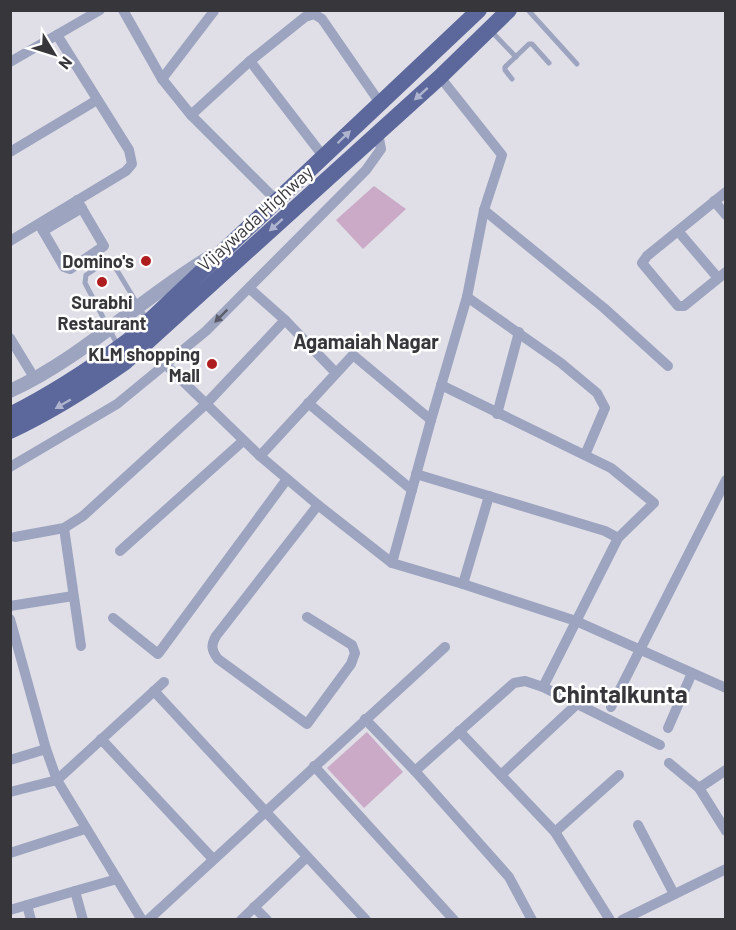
<svg xmlns="http://www.w3.org/2000/svg" width="736" height="930" font-family="Barlow,sans-serif">
<rect width="100%" height="100%" fill="#e0dfe7"/>
<g fill="#cbaac8">
<path d="M374,186L406,209L363,249L336,220Z"/>
<path d="M367,732L403,772L364,808L327,768Z"/>
</g>
<g fill="none" stroke-linecap="round" stroke-linejoin="round">
<g stroke="#9da4c0" stroke-width="5">
<path d="M528,10L577,64"/>
<path d="M492,32L516,57"/>
<path d="M512,79L505,70V67L529,44H532L549,63"/>
<path d="M118,346L85,283L86,275L106,262H112L147,320"/>
</g>
<g stroke="#9da4c0" stroke-width="10">
<path d="M123,10L162,79L191,115L276,200"/>
<path d="M250,61L323,156"/>
<path d="M10,62L100,10"/>
<path d="M440,77L502,155L484,210L467,297L431,420L392,563L463,584L576,621L726,688"/>
<path d="M162,79L214,11"/>
<path d="M191,115L250,61L305,17L314,14L322,19L380,103"/>
<path d="M10,152L97,100"/>
<path d="M726,192L647,256L642,263L678,306H684L726,272"/>
<path d="M714,201L726,215"/>
<path d="M484,210L604,308L668,366"/>
<path d="M39,224L64,267L70,269L104,246L77,200"/>
<path d="M43,231L82,208"/>
<path d="M678,231L718,278"/>
<path d="M10,241L126,171L132,164L129,150L57,35"/>
<path d="M249,288L285,320"/>
<path d="M467,297L561,363L597,393L605,408L585,455"/>
<path d="M10,338L35,379"/>
<path d="M165,364L260,456L318,505L392,563"/>
<path d="M441,385L611,468L654,503L618,538"/>
<path d="M308,403L412,490"/>
<path d="M497,414L519,332"/>
<path d="M260,456L353,355L431,420"/>
<path d="M10,467L117,404L206,331L366,170L381,149L378,133"/>
<path d="M416,474L605,531L618,538L543,687"/>
<path d="M64,528L81,646"/>
<path d="M15,537L64,528L83,516L206,404L285,320L336,373"/>
<path d="M120,551L243,441"/>
<path d="M463,584L489,496"/>
<path d="M10,606L73,596"/>
<path d="M307,617L352,645L355,653L351,664L307,724L218,659C211,650 211,645 216,636L318,505"/>
<path d="M113,618L158,654L287,479"/>
<path d="M10,619L46,749L57,780L142,920"/>
<path d="M154,691L366,920"/>
<path d="M611,707L726,480"/>
<path d="M365,719L415,771L509,877L532,920"/>
<path d="M668,728L692,673"/>
<path d="M459,731L555,832L610,920"/>
<path d="M101,739L213,859"/>
<path d="M10,760L46,749"/>
<path d="M669,763L699,788L726,831"/>
<path d="M314,766L454,920"/>
<path d="M415,771L514,683L525,681L543,687L660,745"/>
<path d="M501,775L577,704"/>
<path d="M699,788L726,770"/>
<path d="M10,792L57,780L164,682"/>
<path d="M638,825L674,894"/>
<path d="M555,832L619,775"/>
<path d="M10,853L85,829"/>
<path d="M27,905L31,920"/>
<path d="M254,907L267,920"/>
<path d="M10,910L75,891"/>
<path d="M83,920L75,891L117,879"/>
<path d="M148,920L445,647"/>
<path d="M241,920L307,857"/>
<path d="M622,920L726,869"/>
</g>
<path stroke="#9da4c0" stroke-width="14" d="M10,391C84,357 141,298 210,257"/>
<g stroke="#5c689c" stroke-width="16">
<path d="M10,415C54,393 89,370 128,341L479,10"/>
<path d="M10,431C51,412 87,389 124,363L440,77L509,10"/>
</g>
</g>
<defs><path id="oneway-solid" d="M-6-.8H1V-3.2L6.5 0L1 3.2V.8H-6Z" transform="scale(1.5)"/></defs>
<g fill="#aeb4ce">
<use href="#oneway-solid" transform="translate(421 94) rotate(138)"/>
<use href="#oneway-solid" transform="translate(344 137) rotate(-44)"/>
<use href="#oneway-solid" transform="translate(276 225) rotate(138)"/>
<use href="#oneway-solid" transform="translate(63 404) rotate(150)"/>
</g>
<use fill="#5b5c69" href="#oneway-solid" transform="translate(221 316) rotate(135)"/>
<g fill="#af1e1e" stroke="#fff" stroke-width="2">
<circle cx="146" cy="261" r="6"/>
<circle cx="102" cy="282" r="6"/>
<circle cx="212" cy="364" r="6"/>
</g>
<g text-anchor="middle" dominant-baseline="central" stroke-width="5" stroke-linejoin="round" paint-order="stroke">
<g font-size="18" fill="#37363a" stroke="#fff">
<text transform="translate(255 218) rotate(-42)">Vijaywada Highway</text>
</g>
<g font-size="18" font-weight="bold" fill="#37363a" stroke="#fff" text-anchor="end">
<text x="134" y="261">Domino's</text>
<text x="102" y="302" text-anchor="middle">Surabhi<tspan x="102" dy="21">Restaurant</tspan></text>
<text x="200" y="354">KLM shopping<tspan x="200" dy="21">Mall</tspan></text>
</g>
<g font-size="20" font-weight="bold" fill="#37363a" stroke="#fff">
<text x="366" y="341">Agamaiah Nagar</text>
</g>
<g font-size="24" font-weight="bold" fill="#37363a" stroke="#fff">
<text x="620" y="693">Chintalkunta</text>
</g>
</g>
<rect width="736" height="930" fill="none" stroke="#37363a" stroke-width="24"/>
<g transform="translate(54 54) rotate(128)" stroke="#ffffff" stroke-width="4.5" paint-order="stroke">
<path d="M0-4.5L10 22L0 15L-10 22Z" fill="#37363a"/>
<text y="-9" font-size="16" font-weight="bold" text-anchor="middle" fill="#37363a">N</text>
</g>
</svg>
